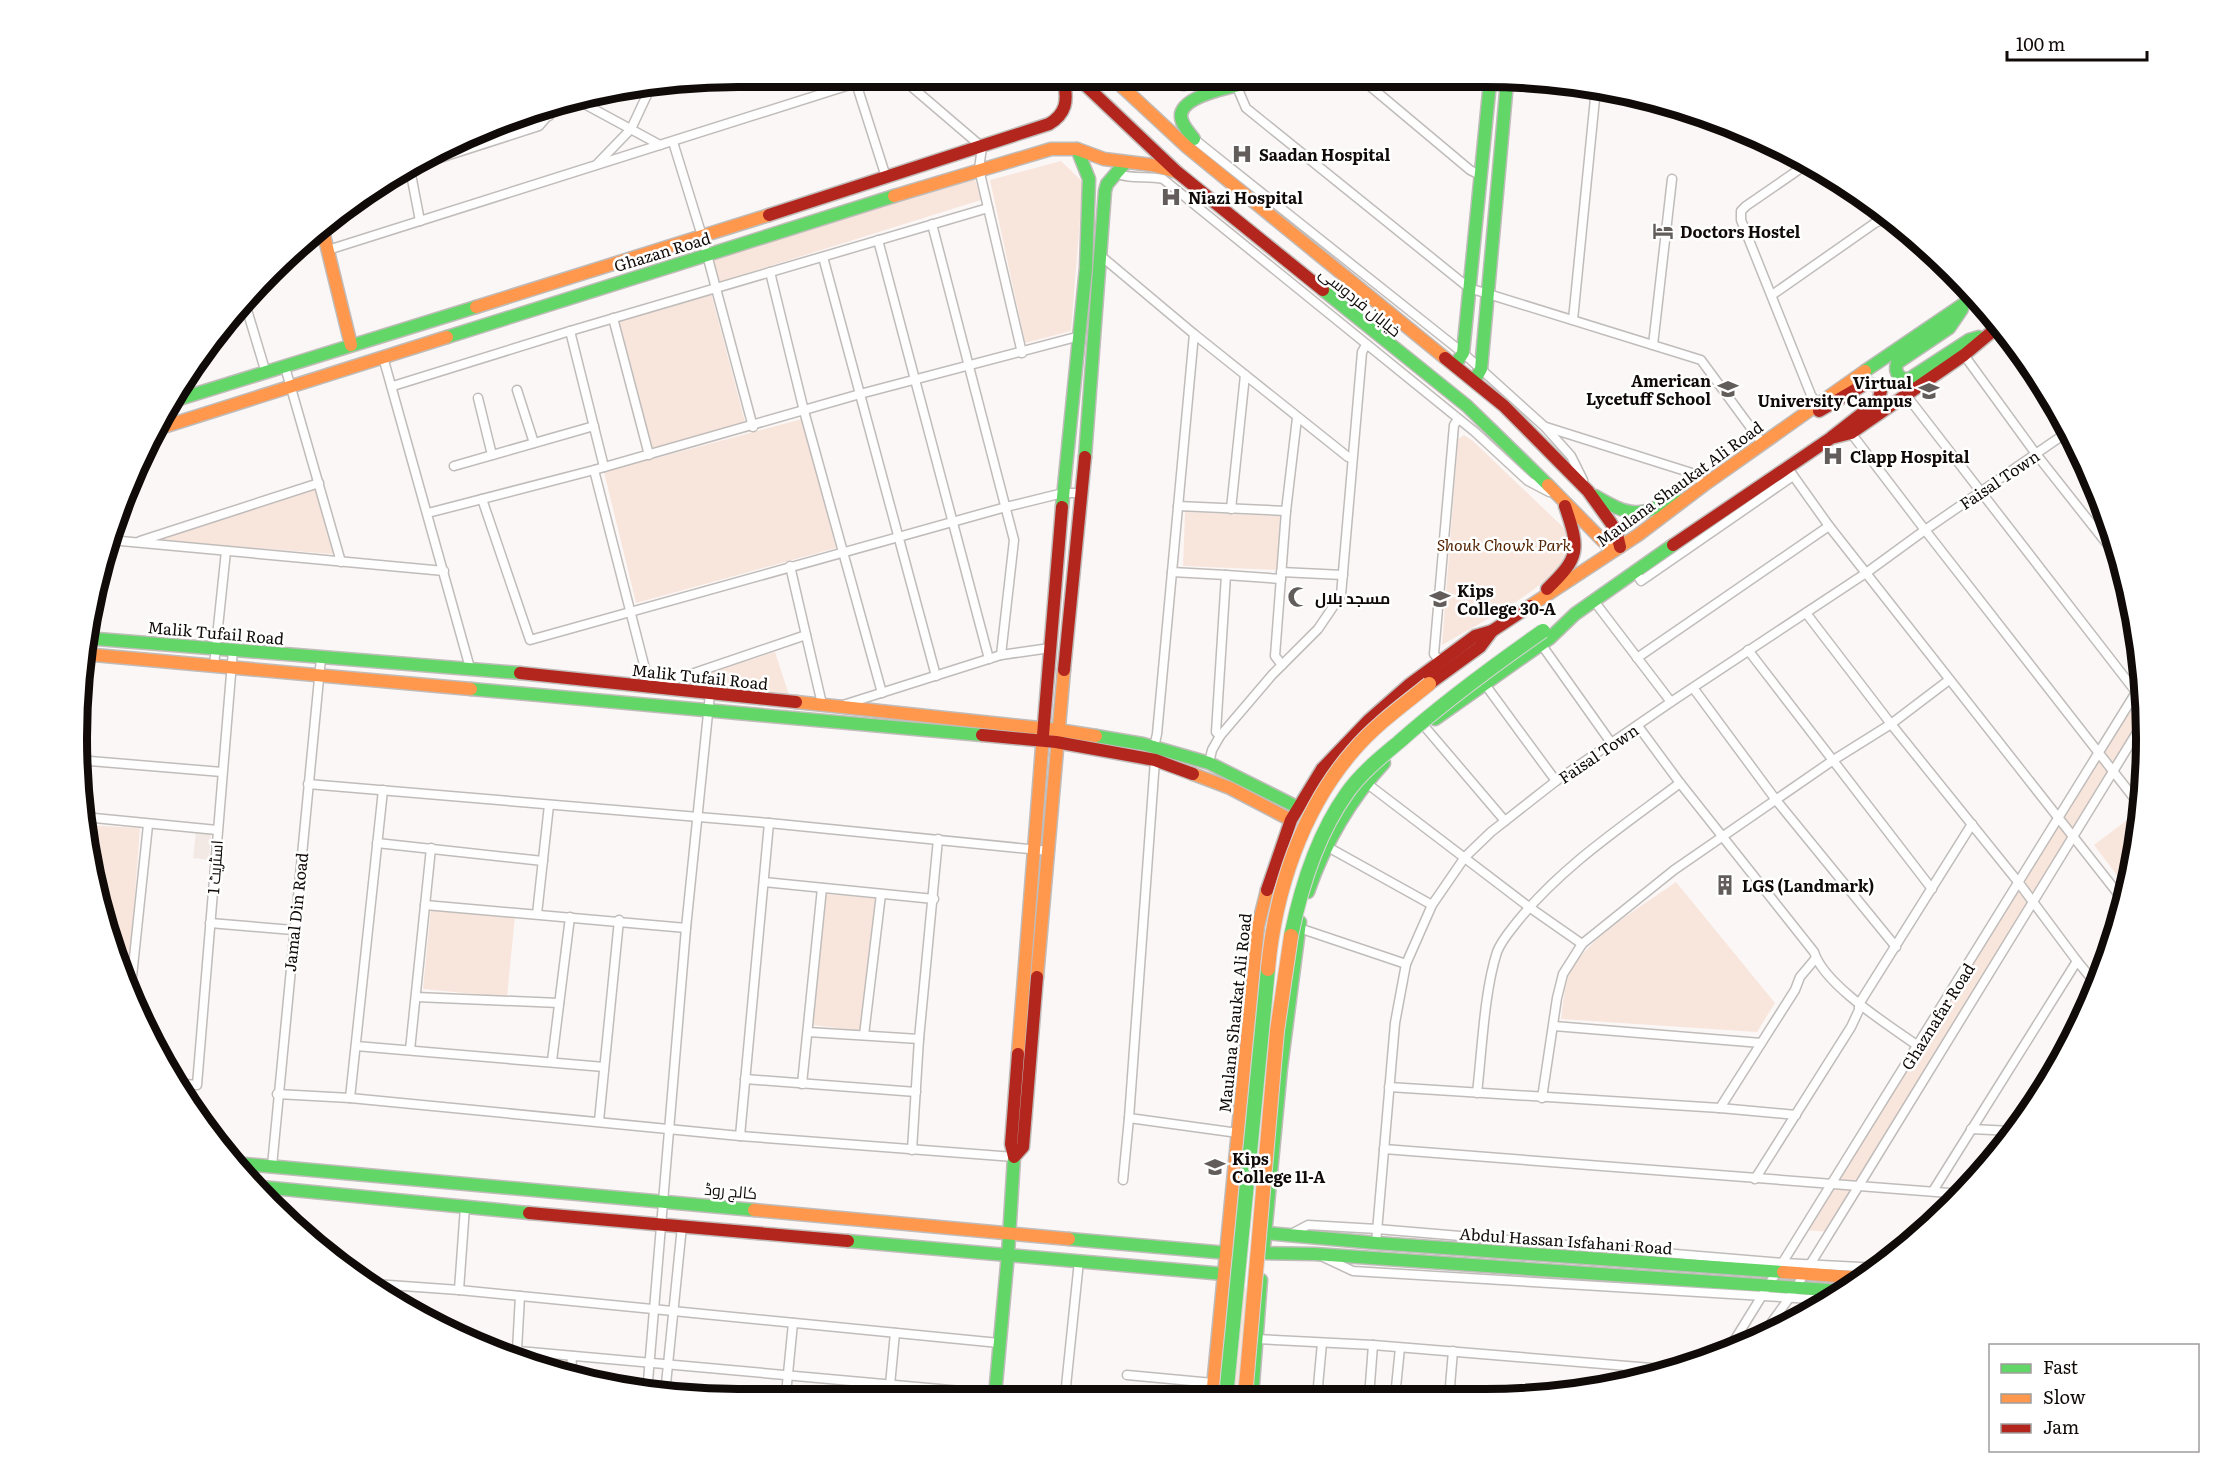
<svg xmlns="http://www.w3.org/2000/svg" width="2223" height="1476" font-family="Literata,Cairo,serif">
<rect width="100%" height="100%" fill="#fbf7f6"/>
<path fill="#f3e9e4" d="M196,832L211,834L209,860L193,858Z"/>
<g fill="#f8e6dd">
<path d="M1061,161L1083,182L1071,331L1025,343L990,180Z"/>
<path d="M975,179L981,200L719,282L711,259L815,221Z"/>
<path d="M711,293L745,422L653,450L619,320Z"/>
<path d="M802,419L836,548L636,603L604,472Z"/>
<path d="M1464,435L1473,441L1563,527C1568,536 1568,549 1564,559C1551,587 1471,628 1442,645L1458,439Z"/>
<path d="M315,488L333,554L157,540Z"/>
<path d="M1185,512L1280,516L1278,570L1183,566Z"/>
<path d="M775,652L789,695L669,685Z"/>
<path d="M2143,683L2144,716L1830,1232L1804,1230Z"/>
<path d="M2139,811C2146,824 2130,871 2126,887L2094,845Z"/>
<path d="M85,825L140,828L129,973L96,891Z"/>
<path d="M1676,882L1775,1003L1757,1032L1561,1019C1563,1005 1564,986 1570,973C1586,938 1644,905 1676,882Z"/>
<path d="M825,894L875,898L861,1031L813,1025Z"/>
<path d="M431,908L515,916L507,997L423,989Z"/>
<path d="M1242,1282L1245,1286L1247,1294L1238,1397H1225Z"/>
<path d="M495,1352L567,1358L566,1374L526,1364Z"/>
<path d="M859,1386L921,1392V1395H858Z"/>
</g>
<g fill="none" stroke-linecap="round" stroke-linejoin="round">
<g stroke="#c0bcba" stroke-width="11">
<g id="street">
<path d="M906,82L982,147L979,169L1022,353"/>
<path d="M1365,82L1470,170L1480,175"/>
<path d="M856,83L886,177"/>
<path d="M1237,87L1246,108L1469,288L1701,360L1762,443"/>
<path d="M577,100L660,145"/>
<path d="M536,109L549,116"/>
<path d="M1194,139L1463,353L1545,427L1571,456L1583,480"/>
<path d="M673,142L702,236L753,427"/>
<path d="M598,163L631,129L653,82"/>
<path d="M1807,164L1746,206L1741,211V220L1811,395L1817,404"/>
<path d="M418,165L539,126L558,104"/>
<path d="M410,169L420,221"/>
<path d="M1116,173C1130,180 1148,175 1163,179L1475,432L1528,481L1549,492"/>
<path d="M932,224L1014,540L1001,655"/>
<path d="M878,240L989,659"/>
<path d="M328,250L859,82"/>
<path d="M1101,256L1194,334L1157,734L1154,747"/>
<path d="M823,257L936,676"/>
<path d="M770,272L804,411L882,693"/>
<path d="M1772,295L1875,223L1887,218"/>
<path d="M244,300L266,373"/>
<path d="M613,318L649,455"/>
<path d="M1573,320L1596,88"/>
<path d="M570,331L604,467"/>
<path d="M1194,334L1348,457L1352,458"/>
<path d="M1653,345L1672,179"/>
<path d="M1964,355L2036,454L2123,564"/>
<path d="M383,357L470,668"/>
<path d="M285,367L341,562"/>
<path d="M393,386L570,331L988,208"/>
<path d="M517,390L534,443"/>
<path d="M1906,395L2136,692"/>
<path d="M478,398L492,455"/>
<path d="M1546,427L1695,474L1704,485"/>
<path d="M1851,433L1925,530L2141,807"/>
<path d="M454,466L594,426"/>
<path d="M1787,467L1829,526L2123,900"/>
<path d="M594,470L650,688L806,635"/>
<path d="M482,499L530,640L1006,507L1063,493H1082"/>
<path d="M1178,506L1286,511"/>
<path d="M1231,509L1245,375"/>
<path d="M428,513L594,470L860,394L1080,336"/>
<path d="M110,540L444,571"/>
<path d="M140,541L319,483"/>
<path d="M790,566L822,704"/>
<path d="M1635,571L1641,581L1793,476"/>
<path d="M1172,572L1226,575"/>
<path d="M1281,572L1343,575"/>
<path d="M1594,601L1671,702"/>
<path d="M1806,613L1891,724L2019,883L2077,961L2096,984"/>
<path d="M1541,644L1612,744"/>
<path d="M1748,650L1932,889"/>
<path d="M1637,658L1829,526"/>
<path d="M1440,661L1434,654L1454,425L1458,419"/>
<path d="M214,665L226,551"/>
<path d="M1282,665L1275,656L1286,511L1297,418"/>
<path d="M1484,683L1556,781"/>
<path d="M1694,689L1776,800L1896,947"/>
<path d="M843,705L1001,655L1050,648"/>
<path d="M1638,726L1680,783L1814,952C1824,985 1890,1026 1918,1046"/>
<path d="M1425,727L1505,821"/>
<path d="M1220,736L1216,732L1226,575L1281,579"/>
<path d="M78,760L222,772"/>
<path d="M1155,760L1129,1118L1238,1133"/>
<path d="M1209,763L1212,750L1220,736L1272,675L1318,629L1341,595L1362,352L1366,345"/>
<path d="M1365,782L1529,907L1582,944"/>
<path d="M308,784L769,823L1049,851"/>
<path d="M80,792L84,760"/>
<path d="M84,817L217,830"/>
<path d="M377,843L543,861"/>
<path d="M1326,846L1432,905"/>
<path d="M764,882L934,899"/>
<path d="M425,905L686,928"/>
<path d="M537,914L549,805"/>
<path d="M210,923L293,930"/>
<path d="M1299,928L1406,964"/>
<path d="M131,986L148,825"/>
<path d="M416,997L559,1003"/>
<path d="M1554,1026L1761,1043"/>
<path d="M808,1032L919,1039"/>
<path d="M864,1035L881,894"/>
<path d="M356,1046L604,1067"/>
<path d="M410,1050L431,848"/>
<path d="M552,1061L570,917"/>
<path d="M745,1079L916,1092"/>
<path d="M175,1083L197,1085L233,650"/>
<path d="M802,1084L822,888"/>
<path d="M1389,1087L1720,1108L1796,1115"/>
<path d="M1477,1093C1482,1051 1484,992 1497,952C1501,941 1510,931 1517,922C1562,866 1623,826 1680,783"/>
<path d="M277,1094L350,1098L740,1136L1014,1157"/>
<path d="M350,1098L383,790"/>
<path d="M1542,1098L1557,998L1563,974L1582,944L1674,870L1832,761L1891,724L1949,680"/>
<path d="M1720,1108L1795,990L1800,977L1816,958"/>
<path d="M599,1121L619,920"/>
<path d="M1971,1129L2013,1131"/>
<path d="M740,1136L769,823"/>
<path d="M1384,1149L1962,1194"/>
<path d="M912,1150L919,1039L938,839"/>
<path d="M272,1166L321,658"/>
<path d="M1755,1179L1851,1027L1859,1010V1004L1972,824"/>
<path d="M1123,1180L1129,1118"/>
<path d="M1933,1191L2077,961"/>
<path d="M269,1202V1187"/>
<path d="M1289,1235L1308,1225L1377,1229L1784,1263L1879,1268"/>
<path d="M1376,1243L1395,1023L1406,964L1432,905L1465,857L1491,832L1556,781L1671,702L1866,573L1925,530L2069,431"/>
<path d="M1321,1256L1353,1271L1828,1300"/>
<path d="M375,1284L459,1290L999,1343"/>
<path d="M459,1290L465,1207"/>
<path d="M1761,1337L1790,1297L1858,1187L2144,721"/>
<path d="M1257,1339L1373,1345L1676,1370"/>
<path d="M487,1348L995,1394"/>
<path d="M1729,1349L2143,681"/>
<path d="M517,1350L520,1296"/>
<path d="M571,1375L572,1356"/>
<path d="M1127,1375L1213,1383"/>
<path d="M890,1385L895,1333"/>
<path d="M647,1393L686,928L710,694"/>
<path d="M665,1394L682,1226"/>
<path d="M786,1394L793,1323"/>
<path d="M853,1395L854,1382"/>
<path d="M1065,1396L1079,1261"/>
<path d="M1317,1397L1322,1343"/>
<path d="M1369,1397L1373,1345"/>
<path d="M1395,1397L1400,1348"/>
<path d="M1449,1398L1453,1351"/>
</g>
</g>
<g stroke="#c0bcba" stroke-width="15">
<g id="fast">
<path d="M1194,139C1189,132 1180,124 1181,114C1185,94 1236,86 1253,82"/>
<path d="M1323,290L1467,406L1548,485"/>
<path d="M1962,309L1949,328L1897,363C1894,373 1899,379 1909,379L1969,340L1979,337"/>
<path d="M447,337L894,196"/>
<path d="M1455,365L1463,353L1490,82"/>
<path d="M1865,371L1974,297"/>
<path d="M1474,381L1481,369L1507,82"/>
<path d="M176,400L476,307"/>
<path d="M1085,457L1105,191L1107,184L1125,163"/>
<path d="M1595,496C1629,516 1641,519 1675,497"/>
<path d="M1062,507L1086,268L1089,179L1077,149"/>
<path d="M85,638L520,673"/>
<path d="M471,689L982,735"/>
<path d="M1435,719L1550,638L1575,614L1673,545"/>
<path d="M1096,736L1143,744L1209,763L1297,807"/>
<path d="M1308,892C1325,843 1349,801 1384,763"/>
<path d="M233,1163L754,1210"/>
<path d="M252,1186L529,1213"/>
<path d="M1266,1233L1376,1243L1783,1272"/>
<path d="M1069,1239L1227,1253"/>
<path d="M848,1241L1224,1274"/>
<path d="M1264,1246L1281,1068L1300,922"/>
<path d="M1263,1253L1315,1254L1843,1291"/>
<path d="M995,1395L1008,1254L1014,1157"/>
<path d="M1252,1397L1261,1280"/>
</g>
</g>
<g stroke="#c0bcba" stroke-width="15">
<g id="slow">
<path d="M1117,82L1187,147L1445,358"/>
<path d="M1168,82L1184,84L1189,82"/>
<path d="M894,196L1051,149H1077L1104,159L1152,165L1177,172"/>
<path d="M322,227L351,345"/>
<path d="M476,307L769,215"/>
<path d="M160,428L447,337"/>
<path d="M1548,485L1613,551"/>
<path d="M1530,606L1638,535L1704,485L1865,371"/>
<path d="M83,654L471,689"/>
<path d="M796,702L1058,730L1096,736"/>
<path d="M1193,774L1230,788L1291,820"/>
<path d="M1037,977L1064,670"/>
<path d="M1018,1054L1043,735"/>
<path d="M754,1210L1069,1239"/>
<path d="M1783,1272L1864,1278"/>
<path d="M1212,1397L1258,926L1267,890"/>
</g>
</g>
<g stroke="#c0bcba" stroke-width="15">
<g id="jam">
<path d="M1082,82L1177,172L1323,290"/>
<path d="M769,215L1049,124C1066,114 1068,101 1064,82"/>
<path d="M1445,358L1504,406L1588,491L1611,523L1617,534L1620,547"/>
<path d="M1819,411L1867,383L1877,386L1881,391L1878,401L1832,437"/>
<path d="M1673,545L1831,438L1851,433L1964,355L2000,325"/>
<path d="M1547,589C1580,557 1580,550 1565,506"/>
<path d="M1064,670L1085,457"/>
<path d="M520,673L796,702"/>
<path d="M1429,684L1480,647L1492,631"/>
<path d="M982,735L1056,742L1155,760L1193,774"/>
<path d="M1043,735L1062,507"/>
<path d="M1267,890L1291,820L1322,769L1369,720L1410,684L1475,636L1492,631L1530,606"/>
<path d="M1018,1054L1011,1144L1014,1157L1023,1147L1037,977"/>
<path d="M529,1213L848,1241"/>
</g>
</g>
<use href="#street" stroke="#fefefe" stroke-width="8"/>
<use href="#fast" stroke="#63d668" stroke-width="12"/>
<use href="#slow" stroke="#ff974d" stroke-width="12"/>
<use href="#jam" stroke="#b3261e" stroke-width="12"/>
<g stroke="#d7d4d4" stroke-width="16" stroke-linecap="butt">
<g id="fast-bridge">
<path d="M1291,936C1301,887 1317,835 1347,793C1361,773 1380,758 1399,742C1444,702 1493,666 1543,631"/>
<path d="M1226,1397L1268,969"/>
</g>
</g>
<g stroke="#d7d4d4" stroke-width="16" stroke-linecap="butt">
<g id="slow-bridge">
<path d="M1268,969C1275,891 1302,810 1353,751C1375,725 1403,705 1429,684"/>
<path d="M1245,1397L1277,1031L1291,936"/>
</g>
</g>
<use href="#fast-bridge" stroke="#63d668" stroke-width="14"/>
<use href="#slow-bridge" stroke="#ff974d" stroke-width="14"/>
</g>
<defs>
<g id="hospital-bare" transform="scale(1.62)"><path d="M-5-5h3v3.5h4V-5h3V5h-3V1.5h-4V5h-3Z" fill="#625d5b" stroke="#fff" stroke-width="2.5" paint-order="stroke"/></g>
<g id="hotel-bare" transform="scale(1.62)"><path d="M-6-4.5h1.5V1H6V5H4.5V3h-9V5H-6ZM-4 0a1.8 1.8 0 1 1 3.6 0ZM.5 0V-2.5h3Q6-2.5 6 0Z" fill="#625d5b" stroke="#fff" stroke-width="2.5" paint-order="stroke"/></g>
<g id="school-bare" transform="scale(1.62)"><path d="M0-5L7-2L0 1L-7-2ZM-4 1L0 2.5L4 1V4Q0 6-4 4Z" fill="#625d5b" stroke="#fff" stroke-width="2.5" paint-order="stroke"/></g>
<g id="university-bare" transform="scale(1.62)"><path d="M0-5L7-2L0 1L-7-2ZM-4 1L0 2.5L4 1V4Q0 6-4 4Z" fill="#625d5b" stroke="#fff" stroke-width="2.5" paint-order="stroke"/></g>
<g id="mosque-bare" transform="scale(1.62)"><path d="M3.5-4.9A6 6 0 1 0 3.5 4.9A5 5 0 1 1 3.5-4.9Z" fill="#625d5b" stroke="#fff" stroke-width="2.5" paint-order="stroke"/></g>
<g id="building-bare" transform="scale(1.62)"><path d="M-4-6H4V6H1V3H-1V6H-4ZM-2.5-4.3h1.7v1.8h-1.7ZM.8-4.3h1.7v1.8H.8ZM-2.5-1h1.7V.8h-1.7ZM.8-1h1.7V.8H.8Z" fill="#625d5b" stroke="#fff" stroke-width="2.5" paint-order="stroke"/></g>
</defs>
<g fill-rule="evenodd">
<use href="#hospital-bare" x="1242" y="154"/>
<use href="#hospital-bare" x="1171" y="197"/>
<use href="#hotel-bare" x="1663" y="231"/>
<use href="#school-bare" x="1728" y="389"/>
<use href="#university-bare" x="1929" y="391"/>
<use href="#hospital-bare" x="1833" y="456"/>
<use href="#mosque-bare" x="1298" y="597"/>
<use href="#school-bare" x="1440" y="599"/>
<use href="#building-bare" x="1725" y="885"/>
<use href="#school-bare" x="1215" y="1167"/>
</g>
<g text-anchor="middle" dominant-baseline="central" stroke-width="5" stroke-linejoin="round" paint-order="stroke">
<g font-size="16" font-weight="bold" fill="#100a08" stroke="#fff" text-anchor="start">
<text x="1259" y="154">Saadan Hospital</text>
<text x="1188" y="197">Niazi Hospital</text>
<text x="1680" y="231">Doctors Hostel</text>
<text x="1711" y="380" text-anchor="end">American<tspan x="1711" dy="18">Lycetuff School</tspan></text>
<text x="1912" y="382" text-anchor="end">Virtual<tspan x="1912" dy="18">University Campus</tspan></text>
<text x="1850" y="456">Clapp Hospital</text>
<text x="1457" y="590">Kips<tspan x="1457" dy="18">College 30-A</tspan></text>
<text x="1315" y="597">مسجد بلال</text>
<text x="1742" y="885">LGS (Landmark)</text>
<text x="1232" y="1158">Kips<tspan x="1232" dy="18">College 11-A</tspan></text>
</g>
<g font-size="16" fill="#100a08" stroke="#fff">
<text transform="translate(662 251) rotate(-17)">Ghazan Road</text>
<text transform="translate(1361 301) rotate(39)">خیابان فردوسی</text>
<text transform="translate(1999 479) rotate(-34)">Faisal Town</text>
<text transform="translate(1679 483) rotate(-36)">Maulana Shaukat Ali Road</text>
<text transform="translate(216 632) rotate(5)">Malik Tufail Road</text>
<text transform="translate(700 676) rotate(6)">Malik Tufail Road</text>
<text transform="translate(1598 753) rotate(-34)">Faisal Town</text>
<text transform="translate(214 867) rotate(-86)">اسٹریٹ 1</text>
<text transform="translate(295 912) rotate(-84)">Jamal Din Road</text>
<text transform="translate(1234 1013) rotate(-84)">Maulana Shaukat Ali Road</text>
<text transform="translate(1937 1016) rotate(-58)">Ghaznafar Road</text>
<text transform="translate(731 1190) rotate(5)">کالج روڈ</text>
<text transform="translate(1566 1240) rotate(4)">Abdul Hassan Isfahani Road</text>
</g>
<g font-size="16" font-style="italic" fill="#542504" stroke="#fff">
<text x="1504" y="544">Shouk Chowk Park</text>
</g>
</g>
<path d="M0 0H2223V1476H0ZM738 87H1485A651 651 0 0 1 2136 738V738A651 651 0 0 1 1485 1389H738A651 651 0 0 1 87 738V738A651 651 0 0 1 738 87Z" fill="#fff" fill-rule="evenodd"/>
<path fill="none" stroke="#100a08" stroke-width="8" d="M738 87H1485A651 651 0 0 1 2136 738V738A651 651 0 0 1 1485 1389H738A651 651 0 0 1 87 738V738A651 651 0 0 1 738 87Z"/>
<rect x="1989" y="1344" width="210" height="108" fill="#ffffff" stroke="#9f9d9c" stroke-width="1.5"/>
<rect x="2001" y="1364" width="30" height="9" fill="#63d668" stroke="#9f9d9c" stroke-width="1.5"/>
<text x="2043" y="1374" font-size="18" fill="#100a08">Fast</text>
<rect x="2001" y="1394" width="30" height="9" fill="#ff974d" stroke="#9f9d9c" stroke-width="1.5"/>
<text x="2043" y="1404" font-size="18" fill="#100a08">Slow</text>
<rect x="2001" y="1424" width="30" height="9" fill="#b3261e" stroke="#9f9d9c" stroke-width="1.5"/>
<text x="2043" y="1434" font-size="18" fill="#100a08">Jam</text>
<path d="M2007 51v9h140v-9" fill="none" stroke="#100a08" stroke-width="3"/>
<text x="2016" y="51" font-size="18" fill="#100a08" stroke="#ffffff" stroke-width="4.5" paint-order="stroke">100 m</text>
</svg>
